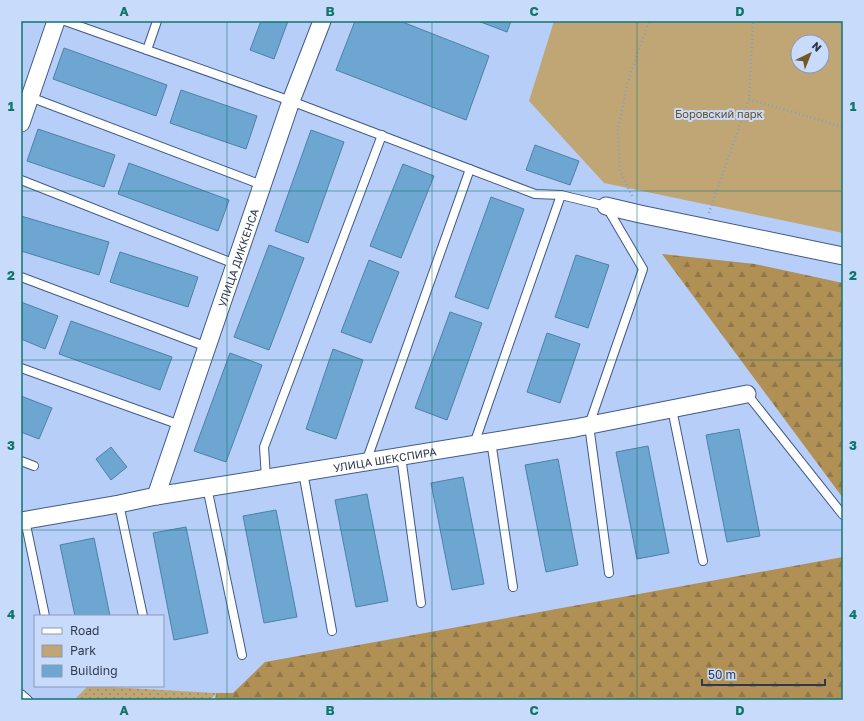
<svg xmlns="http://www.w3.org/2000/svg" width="864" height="721" font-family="'Golos Text',sans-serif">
<defs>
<pattern id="forest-firs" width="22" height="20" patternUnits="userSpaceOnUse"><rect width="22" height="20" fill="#b09055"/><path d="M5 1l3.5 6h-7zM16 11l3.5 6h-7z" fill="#907749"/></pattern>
<pattern id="garden-dots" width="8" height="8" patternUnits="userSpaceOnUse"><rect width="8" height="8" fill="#c0a575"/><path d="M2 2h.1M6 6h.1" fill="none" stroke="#9c8762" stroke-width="1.8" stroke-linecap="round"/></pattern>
</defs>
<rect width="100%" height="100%" fill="#b7cff8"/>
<g fill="url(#forest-firs)">
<path d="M662,254L755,264L843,283V498Z"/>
<path d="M843,557V700H215L216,693H233L265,662Z"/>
</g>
<path fill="#c0a575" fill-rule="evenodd" d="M554,21H843V233L604,183L529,101ZM798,42H822V66H798Z"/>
<path fill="url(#garden-dots)" d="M88,686H92L216,693L210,700H74Z"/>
<g fill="#6ca6d1" stroke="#4e81a6">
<path d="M261,21H288L274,59L250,50Z"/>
<path d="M355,21H400L489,56L466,120L336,70Z"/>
<path d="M478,21H511L507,32Z"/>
<path d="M64,48L167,85L156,116L53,79Z"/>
<path d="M181,90L257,116L246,149L170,123Z"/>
<path d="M38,129L115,155L104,187L27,161Z"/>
<path d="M311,130L344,142L308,243L275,231Z"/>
<path d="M535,145L579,161L570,185L526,170Z"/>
<path d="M129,163L229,200L218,231L118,194Z"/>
<path d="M403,164L434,176L401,258L370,246Z"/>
<path d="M491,197L524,209L488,309L455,297Z"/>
<path d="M21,216L109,242L99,275L21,251Z"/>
<path d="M269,245L304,258L269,350L234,337Z"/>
<path d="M120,252L198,277L188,307L110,282Z"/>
<path d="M576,255L609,265L588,328L555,317Z"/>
<path d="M369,260L399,272L371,343L341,332Z"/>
<path d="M21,302L58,316L45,349L21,339Z"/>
<path d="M450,312L482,323L447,420L415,408Z"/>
<path d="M71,321L172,357L160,390L59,354Z"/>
<path d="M547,333L580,344L560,403L527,392Z"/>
<path d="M333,349L363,360L336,439L306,429Z"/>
<path d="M230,353L262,365L226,462L194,451Z"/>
<path d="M21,396L52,408L39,439L21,432Z"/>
<path d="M739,429L760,536L727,542L706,435Z"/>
<path d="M648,446L669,553L637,559L616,452Z"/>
<path d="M111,447L127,467L111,480L96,459Z"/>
<path d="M558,459L578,565L546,572L525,465Z"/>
<path d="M463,477L484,584L452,590L431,483Z"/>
<path d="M367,494L388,601L356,607L335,500Z"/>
<path d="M276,510L297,617L264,623L243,516Z"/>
<path d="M186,527L208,633L174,640L153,533Z"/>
<path d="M94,538L110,616H75L60,545Z"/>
</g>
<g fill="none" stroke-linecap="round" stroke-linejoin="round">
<g stroke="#415a87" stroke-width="10">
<g id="lane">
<path d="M65,21L291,101L535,194L561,195L606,206L643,269L589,425L609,573"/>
<path d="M147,50L157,21"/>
<path d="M30,97L262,185"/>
<path d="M21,180L235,264"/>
<path d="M21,277L207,347"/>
<path d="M21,368L180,425"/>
<path d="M747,394L843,515"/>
<path d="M672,409L703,561"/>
<path d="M491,441L513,587"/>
<path d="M474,444L561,195"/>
<path d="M401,456L421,603"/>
<path d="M21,461L34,466"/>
<path d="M366,462L470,169"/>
<path d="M303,472L332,631"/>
<path d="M266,478L264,447L382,135"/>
<path d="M207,487L242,655"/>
<path d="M119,504L143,616"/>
<path d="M25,520L45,616"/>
<path d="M21,694L28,700"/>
</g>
</g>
<g stroke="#415a87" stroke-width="19">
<g id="street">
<path d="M21,123L56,21"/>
<path d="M606,206L640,214L843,256"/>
<path id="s1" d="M156,496L291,101L322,21"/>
<path id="s2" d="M21,521L119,504L156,496L575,428L747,394"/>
</g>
</g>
<g stroke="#8a9ec0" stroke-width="2.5" stroke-dasharray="1 3" stroke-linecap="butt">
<path d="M749,99L843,127"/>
<path d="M632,196L620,171L618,130L628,81L649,21"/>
<path d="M709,213L749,99L753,22L754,21"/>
</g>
<use href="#lane" stroke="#fff" stroke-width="8"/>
<use href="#street" stroke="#fff" stroke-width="17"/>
</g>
<path fill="none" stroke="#0f766e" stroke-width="1" stroke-opacity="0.55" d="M227,21V700M432,21V700M637,21V700M21,191H843M21,360H843M21,530H843"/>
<g text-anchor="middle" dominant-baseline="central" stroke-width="4" stroke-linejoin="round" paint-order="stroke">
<g font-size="11" fill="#674f21" stroke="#c9dbfb">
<text x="719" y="113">Боровский парк</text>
</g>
<g font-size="11" fill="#2e394e" stroke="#c9dbfb">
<text stroke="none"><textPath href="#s1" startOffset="252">УЛИЦА ДИККЕНСА</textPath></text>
<text stroke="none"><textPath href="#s2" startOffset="369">УЛИЦА ШЕКСПИРА</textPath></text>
</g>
</g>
<rect width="864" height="721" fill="none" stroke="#c9dbfb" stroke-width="44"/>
<rect x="34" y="615" width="130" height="72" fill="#c9dbfb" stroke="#8b9ab6"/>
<rect x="42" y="628" width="20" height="6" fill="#ffffff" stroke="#8b9ab6"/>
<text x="70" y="635" font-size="12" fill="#2e394e">Road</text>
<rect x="42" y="645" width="20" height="12" fill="#c0a575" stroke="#8b9ab6"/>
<text x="70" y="655" font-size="12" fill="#2e394e">Park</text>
<rect x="42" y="665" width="20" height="12" fill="#6ca6d1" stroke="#8b9ab6"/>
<text x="70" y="675" font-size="12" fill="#2e394e">Building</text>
<g transform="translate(810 54) rotate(43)"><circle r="19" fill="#c9dbfb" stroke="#8b9ab6"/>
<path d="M0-3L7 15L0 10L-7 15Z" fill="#715829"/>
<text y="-6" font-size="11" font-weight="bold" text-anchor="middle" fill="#2e394e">N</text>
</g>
<path d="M702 679v6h123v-6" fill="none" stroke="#2e394e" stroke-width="2"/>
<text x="708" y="679" font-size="12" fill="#2e394e" stroke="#c9dbfb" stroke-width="3" paint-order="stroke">50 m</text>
<rect x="22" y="22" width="820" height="677" fill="none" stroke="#0f766e" stroke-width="1.5"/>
<g font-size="13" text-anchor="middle" font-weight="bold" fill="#0f766e">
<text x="124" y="16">A</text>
<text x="330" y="16">B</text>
<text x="534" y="16">C</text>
<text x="740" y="16">D</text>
<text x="11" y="111">1</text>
<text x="853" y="111">1</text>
<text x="11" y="280">2</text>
<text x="853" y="280">2</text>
<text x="11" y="450">3</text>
<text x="853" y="450">3</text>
<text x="11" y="619">4</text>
<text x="853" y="619">4</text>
<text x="124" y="715">A</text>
<text x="330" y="715">B</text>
<text x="534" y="715">C</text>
<text x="740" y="715">D</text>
</g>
</svg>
